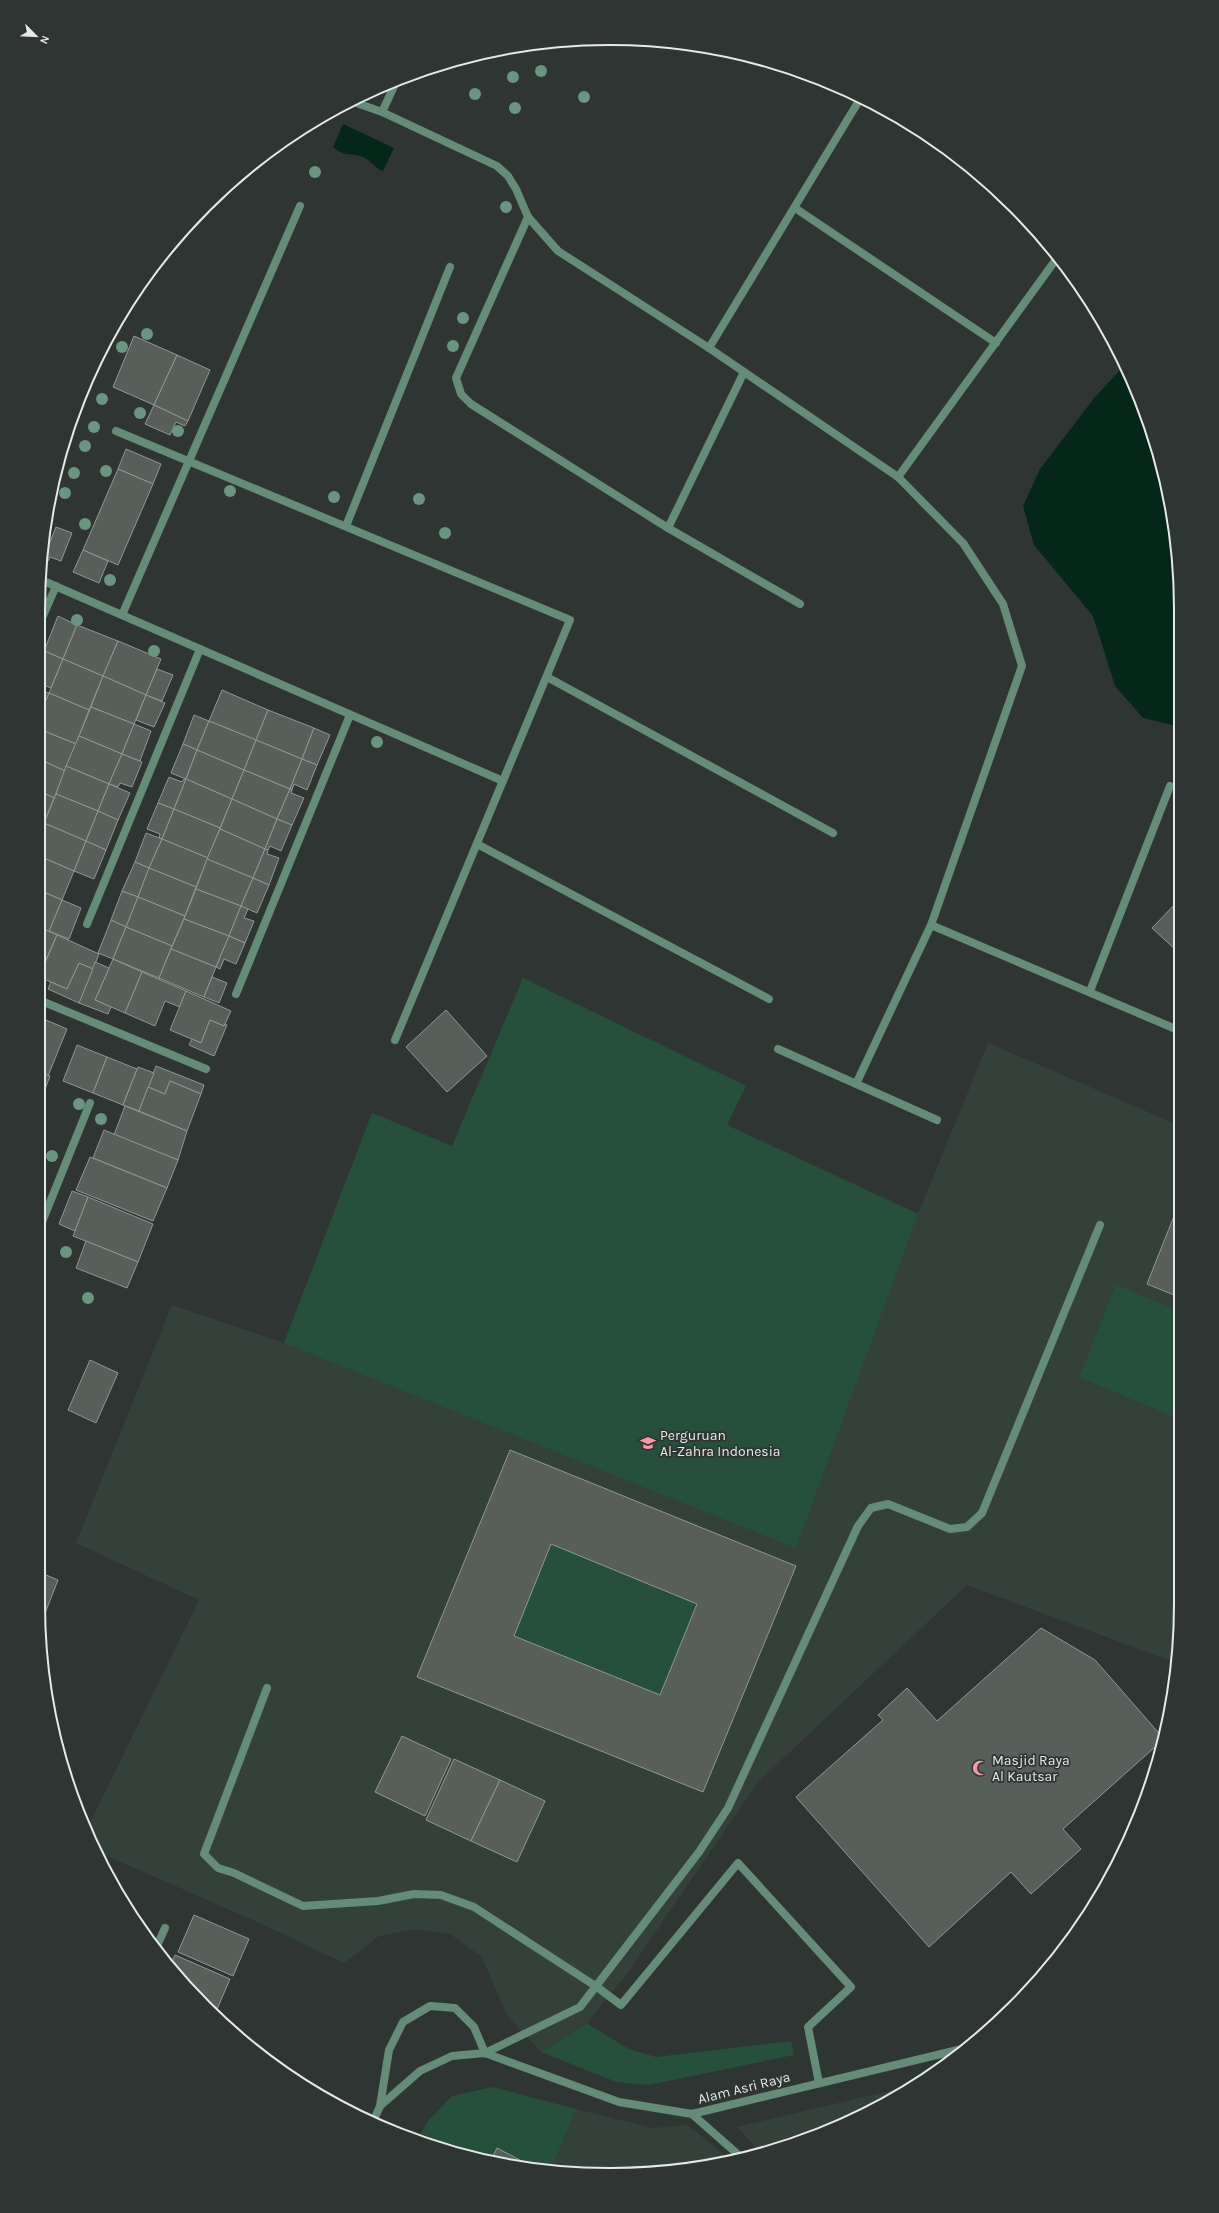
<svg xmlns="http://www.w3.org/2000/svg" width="1219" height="2213" font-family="Karla,sans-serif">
<rect width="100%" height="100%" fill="#2f3532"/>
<g fill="#34413a">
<path d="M523,978L746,1086L727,1125L918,1214L988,1043L1178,1125L1180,1641L1176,1663L967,1585L758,1782L629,1971L587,2023L541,2052L506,2014L482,1957L450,1934L415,1929L379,1936L344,1963L266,1926L98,1852L87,1829L199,1600L76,1543L172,1305L284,1343L372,1113L452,1146Z"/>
<path d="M914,2085L828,2131L762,2154L737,2127Z"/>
<path d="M576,2109L653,2128L688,2125L730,2160L647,2174H572L551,2170Z"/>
</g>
<g fill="#264f3c">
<path d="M523,978L746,1086L727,1125L918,1214L796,1548L284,1343L372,1113L452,1146Z"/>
<path d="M1116,1285L1179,1311V1419L1079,1377Z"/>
<path d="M551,1544L697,1604L660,1695L514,1636Z"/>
<path d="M587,2023L629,2049L656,2057L791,2041L794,2055L649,2085L616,2082L541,2052Z"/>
<path d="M493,2087L576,2109L551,2170L462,2156L417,2140L428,2121L452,2096Z"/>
</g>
<g fill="#05271a">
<path d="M343,124L394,148L383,171C375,168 372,162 365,158C354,152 344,158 333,147Z"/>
<path d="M1122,368L1151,426L1176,535L1177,726L1143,718L1115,686L1093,616L1034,545L1023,506L1040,469L1095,397Z"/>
</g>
<g fill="#585f5b" stroke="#919894" fill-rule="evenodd">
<path d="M134,336L177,355L154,405L113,387Z"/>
<path d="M177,355L210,370L188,421L154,405Z"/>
<path d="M154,405L188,421L185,426L176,422L170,435L145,424Z"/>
<path d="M126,449L161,464L153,484L118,469Z"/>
<path d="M118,469L153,484L118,565L83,550Z"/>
<path d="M56,527L72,533L61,561L50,557L46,565L41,563L44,543L45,540L50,542Z"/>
<path d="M83,550L108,561L99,583L73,572Z"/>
<path d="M58,616L77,625L63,659L44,651Z"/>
<path d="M77,625L118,641L103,676L63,659Z"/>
<path d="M118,641L161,659L146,695L103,676Z"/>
<path d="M44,651L63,659L51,688L39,683V663Z"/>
<path d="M63,659L103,676L89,710L49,693Z"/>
<path d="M157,669L173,675L162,701L146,695Z"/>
<path d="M103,676L146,695L134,724L91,707Z"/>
<path d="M222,690L268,710L256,740L209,721Z"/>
<path d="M45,692L49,693L39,717V699L42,701Z"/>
<path d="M49,693L89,710L76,744L39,729V717Z"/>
<path d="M146,695L165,703L154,727L136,720Z"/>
<path d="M91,707L134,724L122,754L79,736Z"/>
<path d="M268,710L314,728L302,759L256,740Z"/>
<path d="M194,715L209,721L197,750L183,744Z"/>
<path d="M209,721L256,740L244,770L197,750Z"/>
<path d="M134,724L151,731L140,761L122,754Z"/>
<path d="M314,728L330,735L317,765L302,759Z"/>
<path d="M39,729L76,744L65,771L39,759Z"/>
<path d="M79,736L122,754L109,784L66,766Z"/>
<path d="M256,740L302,759L290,789L244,770Z"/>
<path d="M183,744L197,750L186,779L171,773Z"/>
<path d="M197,750L244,770L232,799L186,779Z"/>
<path d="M122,754L142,762L132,787L120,783L118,787L109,784Z"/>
<path d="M39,759L65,771L54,798L39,791Z"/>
<path d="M302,759L317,765L307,790L294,784L292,790L290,789Z"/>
<path d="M66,766L109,784L98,811L56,794Z"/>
<path d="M244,770L290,789L277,819L232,799Z"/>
<path d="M169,777L182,782L184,779H186L174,809L158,803Z"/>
<path d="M186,779L232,799L220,828L174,809Z"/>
<path d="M109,784L130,793L118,820L98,811Z"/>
<path d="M290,789L292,790L291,793L304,798L292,825L277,819Z"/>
<path d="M39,791L54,798L44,823L39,820Z"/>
<path d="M56,794L98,811L86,841L44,823Z"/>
<path d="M232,799L277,819L265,849L220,829Z"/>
<path d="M158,803L174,809L162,839L159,838L160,834L147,829Z"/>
<path d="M174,809L220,828L208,858L162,839Z"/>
<path d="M98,811L118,820L106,850L86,841Z"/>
<path d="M277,819L292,825L281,851L270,846L268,850L265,849Z"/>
<path d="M39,820L44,823L39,835Z"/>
<path d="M44,823L86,841L74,871L39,856V835Z"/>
<path d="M220,829L265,849L253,878L207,859Z"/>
<path d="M146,833L162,839L149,868L135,862Z"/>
<path d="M162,839L208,858L196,887L149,868Z"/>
<path d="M86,841L106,850L94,879L74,871Z"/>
<path d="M265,849L268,850L267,854L279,858L269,885L253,878Z"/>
<path d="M39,856L74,871L62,900L39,890Z"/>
<path d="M207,859L253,878L241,906L196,889Z"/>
<path d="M135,862L149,868L138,897L122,891Z"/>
<path d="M149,868L196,887L185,916L138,897Z"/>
<path d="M253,878L269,885L257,913L241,906Z"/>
<path d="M196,889L241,906L229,936L184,919Z"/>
<path d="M39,890L62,900L49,932L39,927Z"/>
<path d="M122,891L138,897L126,927L111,920Z"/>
<path d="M138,897L185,916L172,946L126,927Z"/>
<path d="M62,900L81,908L69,939L49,931Z"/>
<path d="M1177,902L1178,952L1152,928Z"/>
<path d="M241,906L248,909L244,918L254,921L245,943L229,936Z"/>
<path d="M184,919L229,936L216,967L171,949Z"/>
<path d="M111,920L126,927L113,959L98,953Z"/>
<path d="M39,927L57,935L39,975Z"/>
<path d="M126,927L172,946L159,978L113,959Z"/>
<path d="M57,935L99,954L93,969L79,963L67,989L39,977Z"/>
<path d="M229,936L245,943L236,964L224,959L220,969L216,967Z"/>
<path d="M171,949L216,967L204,997L159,978Z"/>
<path d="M113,959L142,972L125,1013L95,1000Z"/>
<path d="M95,962L109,968L95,1000L111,1007L108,1014L79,1003Z"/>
<path d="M79,963L93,969L79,1003L48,989L51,982L67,989Z"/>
<path d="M142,972L186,991L180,1007L165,1001L155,1026L125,1013Z"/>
<path d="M212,977L227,983L219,1003L204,997Z"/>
<path d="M186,991L231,1011L224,1026L210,1020L201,1043L170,1030Z"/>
<path d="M446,1010L487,1056L447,1092L406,1047Z"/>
<path d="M39,1017L67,1029L48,1076L39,1072Z"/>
<path d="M210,1020L224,1026L225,1024L227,1025L214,1056L189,1045L192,1039L201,1043Z"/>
<path d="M77,1045L107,1057L93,1093L63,1081Z"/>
<path d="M107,1057L137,1069L123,1105L93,1093Z"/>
<path d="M156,1066L204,1085L201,1094L170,1081L165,1094L148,1087Z"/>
<path d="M138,1067L154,1073L139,1111L123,1105Z"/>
<path d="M39,1072L50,1076L39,1105Z"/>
<path d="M170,1081L201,1094L187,1131L139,1111L148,1087L165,1094Z"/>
<path d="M125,1106L187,1131L178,1160L114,1135Z"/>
<path d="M104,1130L178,1160L167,1188L93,1158Z"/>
<path d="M90,1157L167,1188L153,1221L76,1190Z"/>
<path d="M72,1191L88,1197L75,1231L59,1224Z"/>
<path d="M88,1197L153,1224L138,1262L73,1236Z"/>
<path d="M1178,1206L1179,1297L1147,1284Z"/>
<path d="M86,1241L138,1262L127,1288L76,1268Z"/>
<path d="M90,1360L118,1373L96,1423L68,1410Z"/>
<path d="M510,1450L796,1566L703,1792L417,1677ZM551,1544L697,1604L660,1695L514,1636Z"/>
<path d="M38,1556L44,1559L38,1574Z"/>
<path d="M39,1572L58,1580L42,1621L40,1620L38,1604Z"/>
<path d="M1041,1628L1095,1660L1164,1739L1063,1829L1081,1849L1031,1894L1011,1872L929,1947L796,1797L883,1720L878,1715L907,1688L937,1721Z"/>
<path d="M402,1736L451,1759L425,1816L375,1792Z"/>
<path d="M454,1759L500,1780L471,1841L426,1820Z"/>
<path d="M500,1780L545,1801L517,1862L471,1841Z"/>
<path d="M194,1915L249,1939L233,1976L178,1952Z"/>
<path d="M175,1955L230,1979L215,2014L170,1966Z"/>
<path d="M497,2148L533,2167L491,2160Z"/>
</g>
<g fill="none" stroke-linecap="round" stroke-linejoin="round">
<g stroke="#648c78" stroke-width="8">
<path d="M267,1688L204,1854L218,1868L234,1873L303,1906L378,1901L414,1894L441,1895L474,1907L597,1987L621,2005L738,1863L851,1987L808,2027L819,2083"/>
<path d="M485,2053L580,2007L699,1852L728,1808L858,1526L871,1508L888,1504L950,1529L967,1527L982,1513L1100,1225"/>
</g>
<g stroke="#648c78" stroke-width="8">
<path d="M351,101L382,112L497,166L508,176L516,189L528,217L558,251L709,348L898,477L963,543L1003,604L1022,666L931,925L856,1084"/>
<path d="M382,112L396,82"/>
<path d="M795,208L996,343"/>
<path d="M528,217L456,378L461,394L471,404L668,528L800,604"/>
<path d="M709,348L860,99"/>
<path d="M116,431L570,620L395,1040"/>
<path d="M898,477L1057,258"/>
<path d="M346,526L450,267"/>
<path d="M668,528L744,372"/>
<path d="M39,579L503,781"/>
<path d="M122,615L300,206"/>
<path d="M39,625L56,586"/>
<path d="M547,677L833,833"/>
<path d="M477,844L769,999"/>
<path d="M87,924L200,649"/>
<path d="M931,925L1178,1030"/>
<path d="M1090,991L1170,786"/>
<path d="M236,994L350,715"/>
<path d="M39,1000L206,1069"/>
<path d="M778,1049L937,1120"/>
<path d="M38,1232L90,1103"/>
<path d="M155,1950L165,1928"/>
<path d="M380,2106L420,2071L452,2056L485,2053L619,2102L692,2114L966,2048"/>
<path d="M692,2114L742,2158"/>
<path d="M373,2122L380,2106L389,2050L403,2022L430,2006L455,2008L474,2027L485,2053"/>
</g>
</g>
<g fill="#6a9581">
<circle cx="541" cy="71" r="6"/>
<circle cx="513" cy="77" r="6"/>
<circle cx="475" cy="94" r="6"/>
<circle cx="584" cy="97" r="6"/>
<circle cx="515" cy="108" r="6"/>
<circle cx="315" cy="172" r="6"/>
<circle cx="506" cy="207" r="6"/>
<circle cx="463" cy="318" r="6"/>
<circle cx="147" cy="334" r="6"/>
<circle cx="453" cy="346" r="6"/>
<circle cx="122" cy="347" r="6"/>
<circle cx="102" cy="399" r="6"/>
<circle cx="140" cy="413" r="6"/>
<circle cx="94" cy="427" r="6"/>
<circle cx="178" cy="431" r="6"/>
<circle cx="85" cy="446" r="6"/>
<circle cx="106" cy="471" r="6"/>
<circle cx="74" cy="473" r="6"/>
<circle cx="230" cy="491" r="6"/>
<circle cx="65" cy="493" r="6"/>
<circle cx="334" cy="497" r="6"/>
<circle cx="419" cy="499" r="6"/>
<circle cx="85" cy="524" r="6"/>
<circle cx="445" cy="533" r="6"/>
<circle cx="110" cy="580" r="6"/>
<circle cx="77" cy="620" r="6"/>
<circle cx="154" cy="651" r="6"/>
<circle cx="377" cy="742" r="6"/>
<circle cx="79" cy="1104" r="6"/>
<circle cx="101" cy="1119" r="6"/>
<circle cx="52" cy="1156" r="6"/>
<circle cx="66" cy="1252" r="6"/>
<circle cx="88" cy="1298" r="6"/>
</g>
<defs>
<g id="school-bare" transform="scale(1.2)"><path d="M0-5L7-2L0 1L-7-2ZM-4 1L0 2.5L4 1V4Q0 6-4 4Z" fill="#f49aa4" stroke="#2f3532" stroke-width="2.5" paint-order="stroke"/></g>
<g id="mosque-bare" transform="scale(1.2)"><path d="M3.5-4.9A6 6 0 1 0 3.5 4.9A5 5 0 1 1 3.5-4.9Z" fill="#f49aa4" stroke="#2f3532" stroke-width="2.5" paint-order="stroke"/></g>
</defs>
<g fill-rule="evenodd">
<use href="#school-bare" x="648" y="1443"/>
<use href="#mosque-bare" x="980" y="1768"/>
</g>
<g text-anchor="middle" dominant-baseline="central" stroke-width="3.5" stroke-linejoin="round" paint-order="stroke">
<g font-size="14" fill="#e5e9e7" stroke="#2f3532" text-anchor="start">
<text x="660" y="1435">Perguruan<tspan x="660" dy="16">Al-Zahra Indonesia</tspan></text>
<text x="992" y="1760">Masjid Raya<tspan x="992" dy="16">Al Kautsar</tspan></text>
</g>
<g font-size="14" fill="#e5e9e7" stroke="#2f3532">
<text transform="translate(744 2088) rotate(-14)">Alam Asri Raya</text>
</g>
</g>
<path d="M0 0H1219V2213H0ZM609 45H610A564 564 0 0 1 1174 609V1604A564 564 0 0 1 610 2168H609A564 564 0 0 1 45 1604V609A564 564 0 0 1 609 45Z" fill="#2f3532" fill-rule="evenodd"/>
<path fill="none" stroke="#e5e9e7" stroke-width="2" d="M609 45H610A564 564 0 0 1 1174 609V1604A564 564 0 0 1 610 2168H609A564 564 0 0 1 45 1604V609A564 564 0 0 1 609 45Z"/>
<g transform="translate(36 36) rotate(114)" stroke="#2f3532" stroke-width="3" paint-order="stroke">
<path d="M0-3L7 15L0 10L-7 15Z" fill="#e5e9e7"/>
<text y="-6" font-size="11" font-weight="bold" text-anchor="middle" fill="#e5e9e7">N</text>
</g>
</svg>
